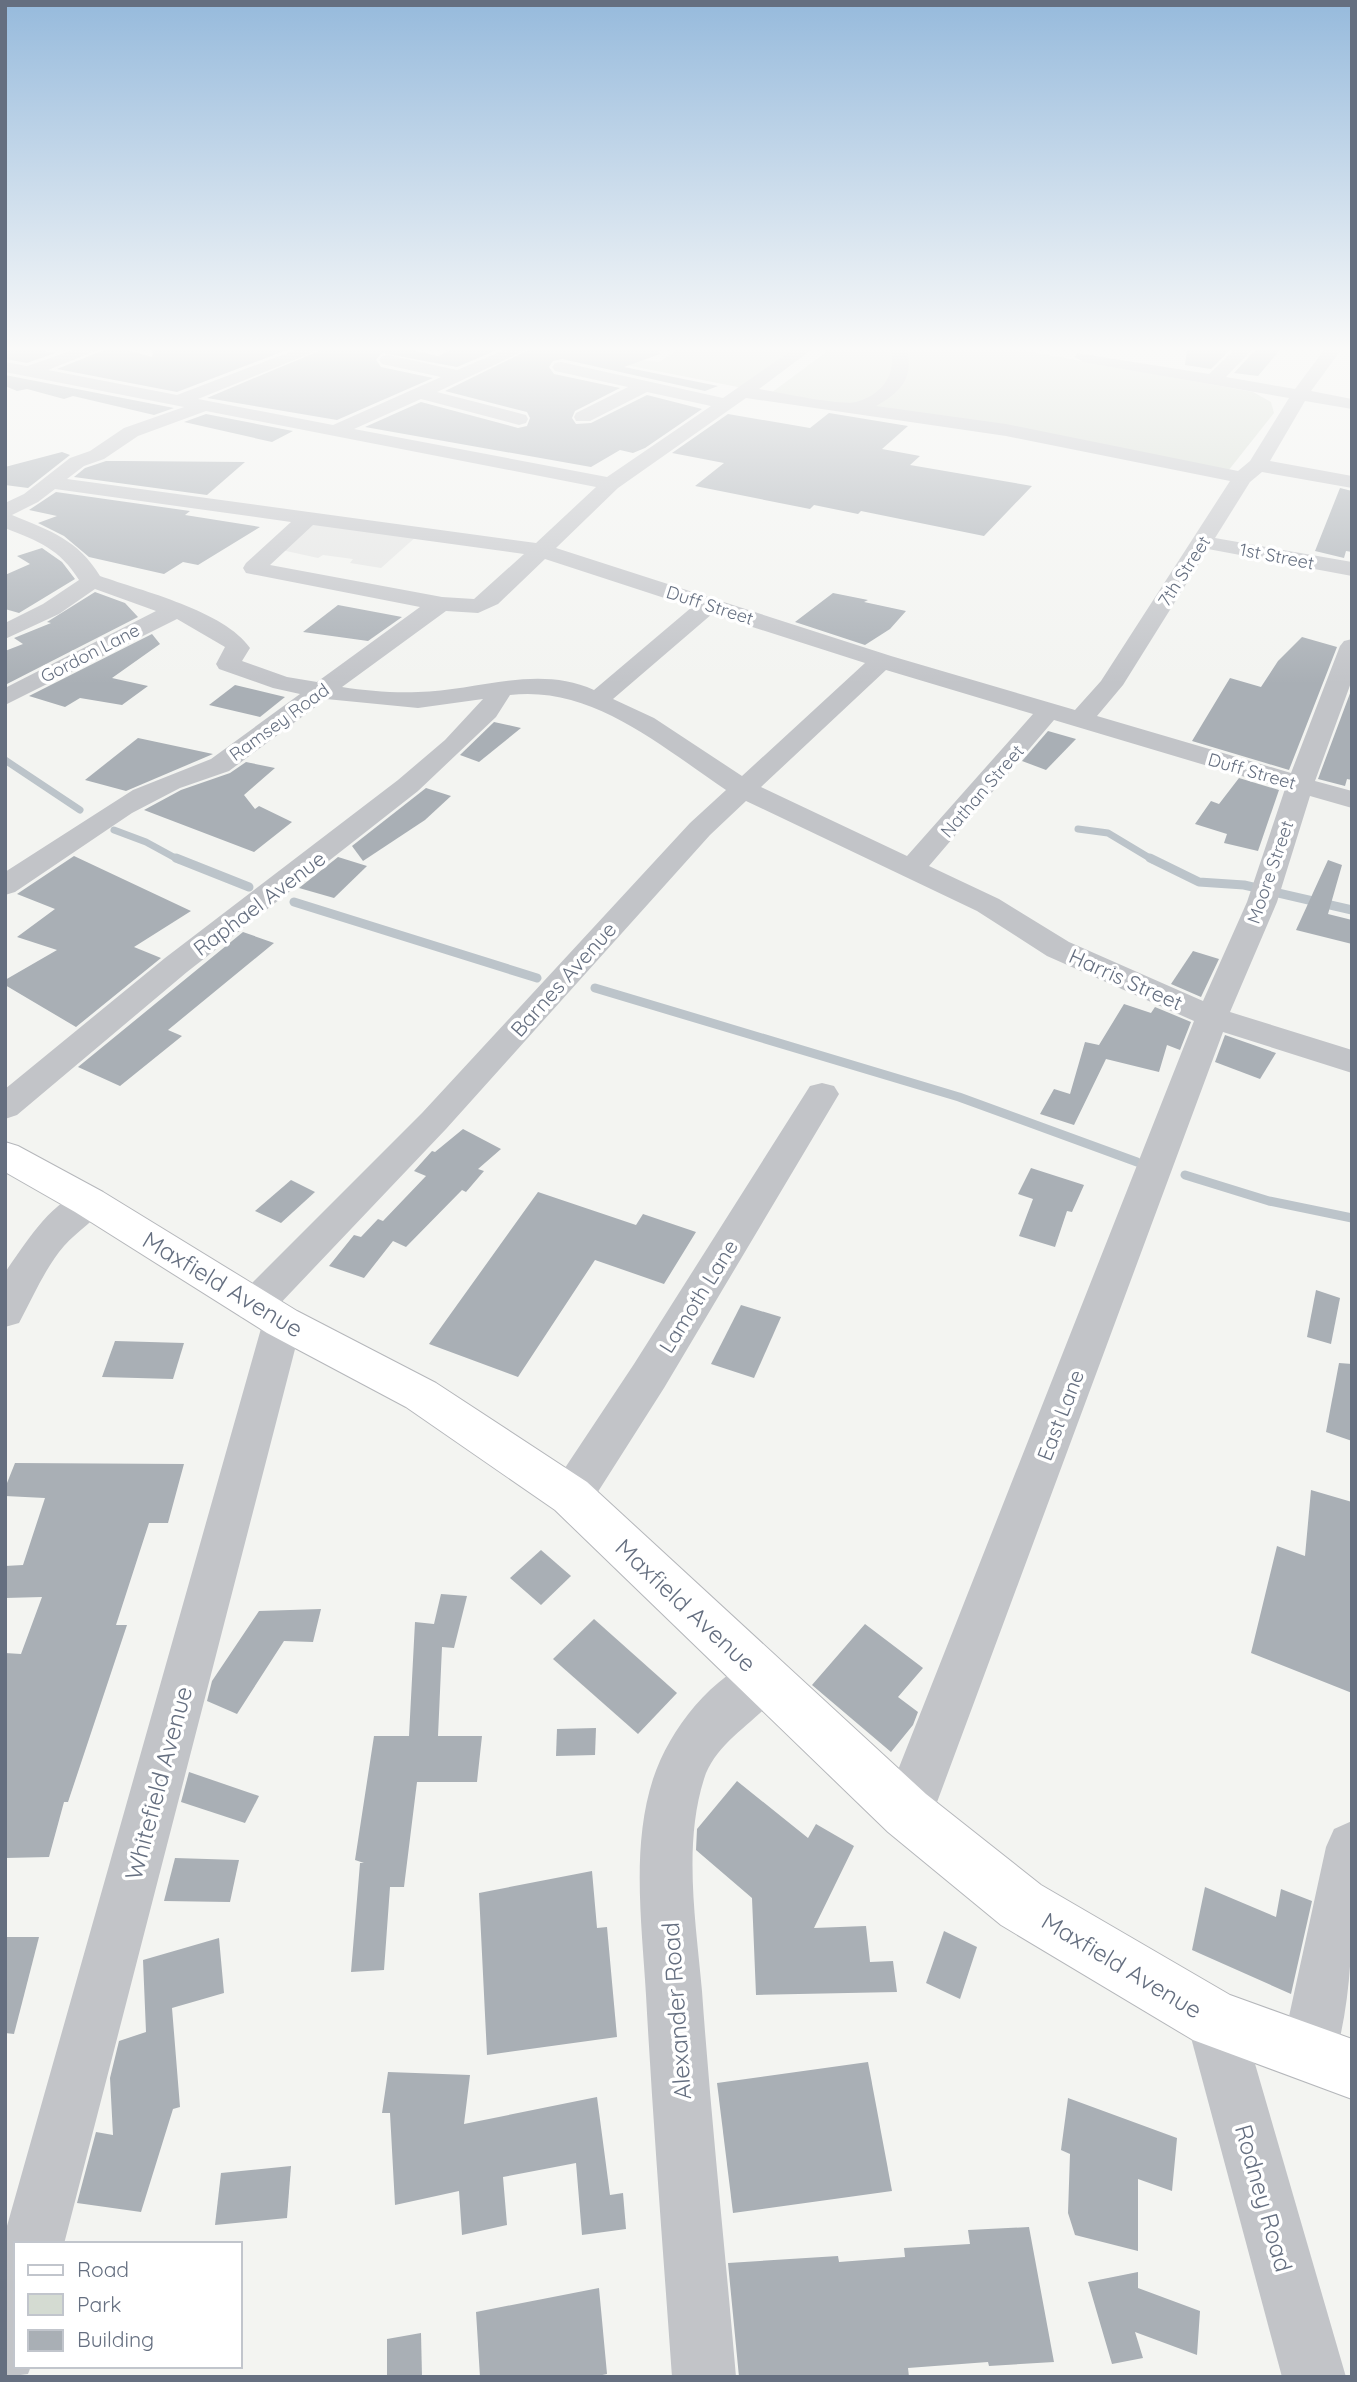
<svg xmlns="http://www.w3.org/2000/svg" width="1357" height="2382" font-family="Quicksand,sans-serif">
<rect width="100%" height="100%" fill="#f3f4f1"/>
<path fill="#e4e5e4" d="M314,520L418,535L381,568L350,563L353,559L323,555L318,558L277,549Z"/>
<g fill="#d4dbd2">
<path d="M678,350H792L743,388L626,365L635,359L659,362Z"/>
<path d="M829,350H1021L1253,392L1271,402L1274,413L1228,471L771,393Z"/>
</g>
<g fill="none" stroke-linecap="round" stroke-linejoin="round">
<g stroke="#bcc4ca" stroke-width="7">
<path d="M5,760L80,810"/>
<path d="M1078,829L1108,833L1153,860"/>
<path d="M114,830L146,842L179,860"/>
</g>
<g stroke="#bcc4ca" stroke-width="9">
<path d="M176,858L249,887"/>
<path d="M1150,858L1199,882L1244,885L1352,910"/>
<path d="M294,902L537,978"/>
<path d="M595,988L959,1097L1137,1162"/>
<path d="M1185,1175L1269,1201L1352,1218"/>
</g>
</g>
<g fill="#a9afb5">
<path d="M5,350H41L55,353L27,363L5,359Z"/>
<path d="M104,350H127L152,357L153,350H287L177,392L57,369Z"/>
<path d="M321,350H412L438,356L451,350H497L457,367L382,353L376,360L381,367L433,378L337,420L207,398Z"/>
<path d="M528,350H659L660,354L624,367L718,386L705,391L562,359L553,361L549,367L554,374L620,388L575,411L572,418L576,424L591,423L647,395L702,409L645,448L633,453L620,450L591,467L365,427L421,402L518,428L527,426L530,418L527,412L445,391Z"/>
<path d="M1187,350H1230L1211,369L1185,365Z"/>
<path d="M1255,350H1280L1258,376L1234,373Z"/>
<path d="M5,375L174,408L154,415L73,396L64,399L27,389L17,391L5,386Z"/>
<path d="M829,413L908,426L882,449L920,456L910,465L1032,486L984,536L861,511L858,514L814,505L810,509L695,486L724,463L672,453L728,414L810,428Z"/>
<path d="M206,414L293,431L272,442L184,422Z"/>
<path d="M62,452L70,455L28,488L5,485V467Z"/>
<path d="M106,461H123L245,462L207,495L74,477L85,468Z"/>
<path d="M1340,488L1352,491V552L1346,551L1344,558L1315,551Z"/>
<path d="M56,492L190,511L185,515L260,527L198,565L183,562L164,574L89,557L64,536L38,523L57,516L29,510Z"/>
<path d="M42,548L62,562L75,579L19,613L5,609V575L30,564L17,556Z"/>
<path d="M95,592L125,603L138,617L5,685V651L23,644L14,638L51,623L47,622Z"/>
<path d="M833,593L868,600L864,602L906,611L890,629L865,645L795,622Z"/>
<path d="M338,605L402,617L368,641L303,632Z"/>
<path d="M152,634L160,644L112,678L148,686L122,705L80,698L65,707L29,696Z"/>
<path d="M1302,637L1337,647L1289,770L1192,741L1230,678L1261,687L1278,661Z"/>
<path d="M235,685L285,697L260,717L209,705Z"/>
<path d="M1352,688V780L1347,779L1345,786L1318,779Z"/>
<path d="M494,722L521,728L479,762L460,755Z"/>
<path d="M1048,731L1076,739L1046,770L1022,761Z"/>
<path d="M138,738L213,754L126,791L85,780Z"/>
<path d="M246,762L275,768L244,795L255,809L259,806L292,822L254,852L144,810L181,790L230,773Z"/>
<path d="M1239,778L1279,790L1258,851L1224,843L1227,834L1195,824L1211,801L1219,804Z"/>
<path d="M426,788L451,796L425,820L363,861L352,846Z"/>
<path d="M74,856L191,911L134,947L161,958L76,1027L5,985V980L57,950L17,937L55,909L17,894Z"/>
<path d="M338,857L367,866L334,898L299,888Z"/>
<path d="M1328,860L1342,865L1328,914L1352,920V944L1296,930Z"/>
<path d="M243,932L274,943L168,1030L182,1036L120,1086L78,1067Z"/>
<path d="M1193,951L1219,959L1201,997L1171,984Z"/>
<path d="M1124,1004L1151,1013L1155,1007L1191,1022L1180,1050L1167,1045L1159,1072L1106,1059L1074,1125L1040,1114L1054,1089L1070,1094L1085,1042L1099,1045Z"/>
<path d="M1225,1035L1276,1053L1260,1079L1215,1062Z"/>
<path d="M463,1129L501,1149L478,1169L484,1171L466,1192L462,1190L406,1247L393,1241L364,1278L329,1266L354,1235L361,1237L378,1219L383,1221L426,1176L414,1171L432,1151L435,1152Z"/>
<path d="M1031,1168L1084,1185L1072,1212L1067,1211L1055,1247L1019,1236L1033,1199L1018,1194Z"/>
<path d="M291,1180L315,1192L281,1223L255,1211Z"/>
<path d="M538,1192L636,1225L643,1214L696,1232L664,1284L595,1260L518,1377L429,1344Z"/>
<path d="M1316,1290L1340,1298L1331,1344L1307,1337Z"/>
<path d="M741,1305L781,1317L754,1378L711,1364Z"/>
<path d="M115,1341L184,1343L173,1379L102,1377Z"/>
<path d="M1339,1363L1352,1364V1441L1326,1432Z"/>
<path d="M15,1463L184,1464L168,1523H149L116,1625H127L68,1802H64L49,1857L5,1858V1653L21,1654L42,1597L5,1598V1566L23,1565L45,1498L5,1496V1488Z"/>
<path d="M1311,1490L1352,1502V1693L1251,1653L1277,1546L1305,1556Z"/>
<path d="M541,1550L571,1576L541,1605L510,1578Z"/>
<path d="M441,1594L467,1596L454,1648L442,1647L438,1736H482L477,1782H417L404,1887H390L384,1970L351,1972L360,1863H364L355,1860L374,1736H409L415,1622L434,1624Z"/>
<path d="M321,1609L313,1642L284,1641L237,1714L207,1701L212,1681L259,1611Z"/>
<path d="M594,1619L677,1693L638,1734L553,1659Z"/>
<path d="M865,1624L923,1668L898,1697L918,1712L913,1725L891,1752L812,1685Z"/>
<path d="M596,1728L595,1755L556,1756L557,1729Z"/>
<path d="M189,1772L259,1796L245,1823L181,1802Z"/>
<path d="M737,1781L808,1838L816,1824L854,1846L814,1928L866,1926L870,1962L893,1961L897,1992L756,1995L752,1898L696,1850L697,1829Z"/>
<path d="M175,1858L239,1860L230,1902L164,1901Z"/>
<path d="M592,1871L597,1928L607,1927L617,2037L487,2055L479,1893Z"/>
<path d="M1205,1887L1276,1917L1281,1889L1312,1901L1291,1994L1192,1950Z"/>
<path d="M944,1931L977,1947L960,1999L926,1983Z"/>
<path d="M5,1937H39L14,2034L5,2033Z"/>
<path d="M219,1938L224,1993L172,2008L180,2107L173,2109L141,2212L77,2203L96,2132L113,2135L110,2078L119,2041L146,2032L143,1960Z"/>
<path d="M868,2062L892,2191L733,2213L717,2083Z"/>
<path d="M388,2072L470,2075L464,2124L597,2097L610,2195L623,2193L626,2229L582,2235L576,2163L503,2177L507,2225L462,2235L459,2191L395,2205L390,2113H382Z"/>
<path d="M1068,2098L1177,2138L1172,2191L1138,2179V2251L1075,2235L1068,2213L1070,2154L1061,2150Z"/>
<path d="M291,2166L287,2218L215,2225L221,2173Z"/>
<path d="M1029,2227L1054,2362L989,2366L988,2362L908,2368L909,2377H739L728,2263L838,2256L839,2262L905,2257L904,2248L970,2244L968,2230Z"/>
<path d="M1138,2272V2288L1200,2311L1197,2355L1135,2332L1143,2358L1112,2364L1088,2282Z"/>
<path d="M599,2288L607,2374L593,2377H480L476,2312Z"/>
<path d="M421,2333L422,2377H387V2339Z"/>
</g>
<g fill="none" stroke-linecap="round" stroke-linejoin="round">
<g stroke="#b5b7bb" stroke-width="2">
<path id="major" d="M5,1142L18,1146L103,1192L297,1311L436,1383L587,1482L926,1794L1041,1885L1230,1995L1352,2039V2099L1193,2040L1001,1925L888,1832L555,1510L406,1407L267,1333L75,1212L5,1172Z"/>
</g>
<g fill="#c2c4c8" fill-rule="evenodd">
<path d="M73,350H98L48,370L177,395L295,350H319L198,399L333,425L441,377L382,364L379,360L382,356L388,355L457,370L504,350H526L437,392L526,415L528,419L526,423L519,425L421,399L354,429L607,477L711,406L647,392L590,421H576L574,417L576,413L628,387L555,371L552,367L555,363L561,362L723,398L792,350H811L759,389C778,392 840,406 856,402C882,395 896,375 891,350H907C914,378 900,393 876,406L1006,424L1238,471L1250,461L1289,398L1083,362L1075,357L1077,353L1209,374L1234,350H1252L1226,377L1295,389L1324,350H1341L1311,391L1352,399V409L1305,401L1270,461L1352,476V488L1262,472L1250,482L1215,538L1352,562V576L1208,549L1123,685L1097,716L1291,773L1340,646L1344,641L1352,639V680L1315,781L1352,791V808L1310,796L1277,902L1230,1012L1352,1050V1073L1223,1032L933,1813L925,1831L907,1839L889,1831L881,1813L1194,1021L1047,956L977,911L746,801L710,835L446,1129L275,1309L282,1307L296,1311L302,1322L64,2244H16V2366H31L28,2374L5,2377V2233L264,1318L254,1321L240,1317L234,1306L240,1295L422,1113L690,823L726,790C662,747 592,685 510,695L496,717L418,791L187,972L17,1115L5,1119V1089L165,958L398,780L445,740L483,699L418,708L326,699L229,771L180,788L132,813L15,892L5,895V872L133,790L211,759L300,694L273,688L219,669L216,664L225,647L177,619L5,705V688L156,611L95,589L59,614L5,639V623L43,604L79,580C60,549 38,541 5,528V503L24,494L70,458L90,451L124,428L184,407L5,372V362L27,366ZM746,398L1006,436L1230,481L1101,681L1075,710L891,656L556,548L618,488ZM206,411L596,487L536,543L67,479L84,466L104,459L138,436ZM55,489L291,522L246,563L243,568L246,573L420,607L317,682L287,677L242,661L250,648C225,611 142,591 100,576C78,540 51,531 12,515L38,502ZM313,525L524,554L474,599L442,597L270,565ZM545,559L692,607L594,690C537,664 476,691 418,692C394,693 366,691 342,687L446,611L478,613L498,604ZM712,614L865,663L742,776L654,718L613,699ZM886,670L1033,714L907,856L761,787ZM1054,720L1285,789L1247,902L1203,1001L1069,942L999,899L929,866Z"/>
<path d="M822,1083L834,1086L839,1094L664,1388L587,1509L571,1515L555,1509L549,1496L555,1483L634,1364L810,1086Z"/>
<path d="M89,1189L102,1193L108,1202C97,1220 78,1230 64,1246C45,1268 33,1297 19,1323L5,1327V1273L8,1268C29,1238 53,1199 89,1189Z"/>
<path d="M763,1656L780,1662L787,1678C770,1718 718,1735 704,1779C683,1845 696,1923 702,1991C711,2119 725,2248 736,2377H672C663,2250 653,2123 646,1995C642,1925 631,1847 653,1779C670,1728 712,1675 763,1656Z"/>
<path d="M1352,1821C1352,1904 1357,1995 1330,2073L1310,2082L1290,2073L1281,2053L1326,1847L1334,1829Z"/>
<path d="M1214,1991L1234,1999L1242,2019L1346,2377H1282L1186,2019L1194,1999Z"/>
</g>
<use href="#major" fill="#fff" fill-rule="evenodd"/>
</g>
<linearGradient id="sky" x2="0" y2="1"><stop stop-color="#96badc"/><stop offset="0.51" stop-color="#fafaf9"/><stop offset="1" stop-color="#fafaf9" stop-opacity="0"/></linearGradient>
<rect width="1357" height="684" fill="url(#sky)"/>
<g text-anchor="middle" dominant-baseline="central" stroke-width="7" stroke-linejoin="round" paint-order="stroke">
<g font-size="18" fill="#656f80" stroke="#fff">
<text transform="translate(1277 556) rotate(11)">1st Street</text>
<text transform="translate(1184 571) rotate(-57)">7th Street</text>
<text transform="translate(710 605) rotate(18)">Duff Street</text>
<text transform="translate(90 653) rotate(-27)">Gordon Lane</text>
<text transform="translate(279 722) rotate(-36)">Ramsey Road</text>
<text transform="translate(1252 771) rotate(16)">Duff Street</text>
<text transform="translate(982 791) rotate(-49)">Nathan Street</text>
<text transform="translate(1270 872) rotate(-71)">Moore Street</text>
</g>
<g font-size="21" fill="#656f80" stroke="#fff">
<text transform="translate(259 903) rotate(-37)">Raphael Avenue</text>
<text transform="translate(563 979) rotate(-48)">Barnes Avenue</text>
<text transform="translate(1126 979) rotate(24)">Harris Street</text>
<text transform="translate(698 1296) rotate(-58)">Lamoth Lane</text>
<text transform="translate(1060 1415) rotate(-69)">East Lane</text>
</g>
<g font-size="24" fill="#656f80" stroke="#fff">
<text transform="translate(223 1284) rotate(31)">Maxfield Avenue</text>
<text transform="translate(686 1605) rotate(43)">Maxfield Avenue</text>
<text transform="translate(158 1783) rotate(-75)">Whitefield Avenue</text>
<text transform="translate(1122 1965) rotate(31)">Maxfield Avenue</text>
<text transform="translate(676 2011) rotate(-94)">Alexander Road</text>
<text transform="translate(1264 2198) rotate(74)">Rodney Road</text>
</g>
</g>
<rect width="1357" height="2382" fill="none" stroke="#656f80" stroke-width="14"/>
<rect x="14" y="2242" width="228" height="126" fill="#ffffff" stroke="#c1c5cc" stroke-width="2"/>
<rect x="28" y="2265" width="35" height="10" fill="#ffffff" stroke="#c1c5cc" stroke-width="2"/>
<text x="77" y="2277" font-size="21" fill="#656f80">Road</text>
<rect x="28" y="2294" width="35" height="21" fill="#d4dbd2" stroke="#c1c5cc" stroke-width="2"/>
<text x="77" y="2312" font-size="21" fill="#656f80">Park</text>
<rect x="28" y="2330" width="35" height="21" fill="#a9afb5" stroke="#c1c5cc" stroke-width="2"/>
<text x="77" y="2347" font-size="21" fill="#656f80">Building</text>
</svg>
